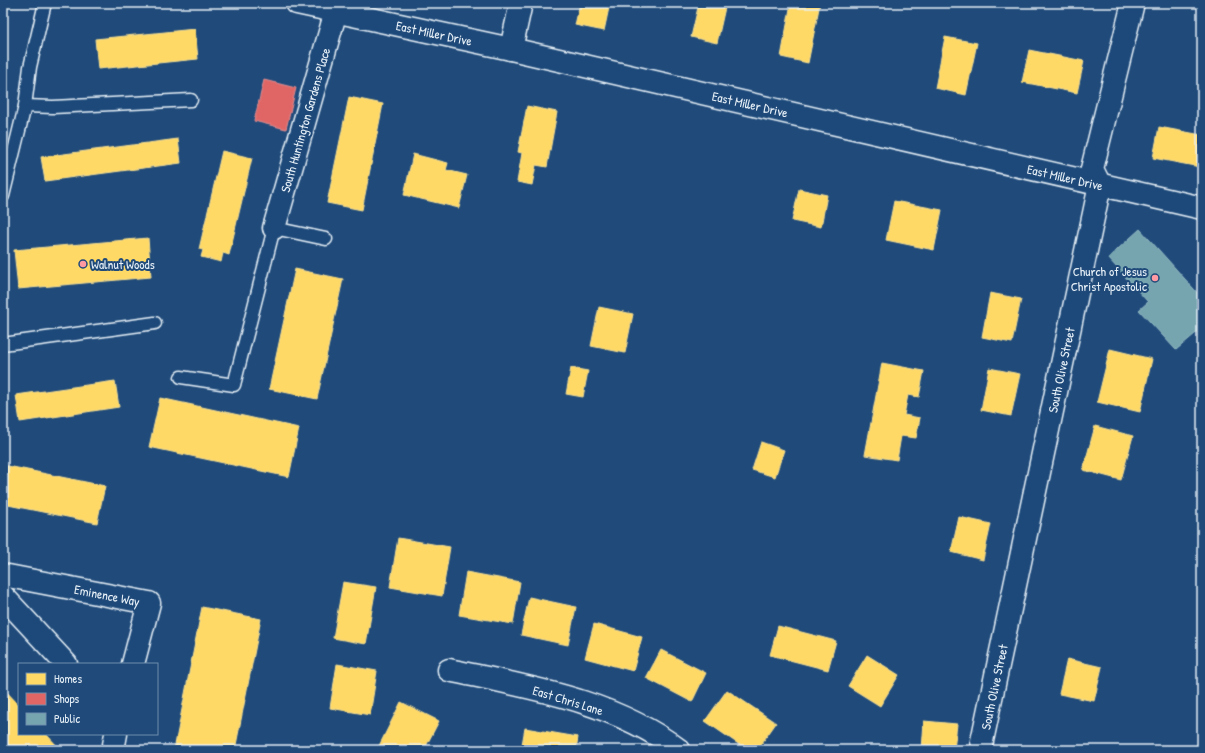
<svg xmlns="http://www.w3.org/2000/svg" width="1205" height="753" font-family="'Patrick Hand',sans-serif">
<rect width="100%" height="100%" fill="#1f4a7a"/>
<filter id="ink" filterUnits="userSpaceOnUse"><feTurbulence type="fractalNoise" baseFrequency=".025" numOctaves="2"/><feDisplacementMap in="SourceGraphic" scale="8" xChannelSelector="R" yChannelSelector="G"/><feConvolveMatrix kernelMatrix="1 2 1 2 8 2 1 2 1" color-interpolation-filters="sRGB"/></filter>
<g filter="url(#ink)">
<g fill="#ffd966" stroke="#f8e092">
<path d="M580,3H610L604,31L575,25Z"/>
<path d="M699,3H726L717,43L691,37Z"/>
<path d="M791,3H820L808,63L781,57Z"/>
<path d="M195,29L198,59L98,69L95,39Z"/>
<path d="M945,37L977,43L966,95L935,88Z"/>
<path d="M1029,50L1084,61L1077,93L1022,82Z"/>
<path d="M349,97L383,104L362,210L327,203Z"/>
<path d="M527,106L557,112L547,167L536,165L532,185L517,182L522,153L518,152Z"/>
<path d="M1159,127L1202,135V154L1200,167L1153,158Z"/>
<path d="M178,139L181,163L45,181L41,157Z"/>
<path d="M222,151L252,158L229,255L223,253L221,262L201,257L203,250L199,249Z"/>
<path d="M413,154L448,163L446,170L467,175L459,208L404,195Z"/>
<path d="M799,189L827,195L821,227L792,221Z"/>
<path d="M894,201L942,210L934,250L886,240Z"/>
<path d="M148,238L151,277L18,289L14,250Z"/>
<path d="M295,269L343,279L317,399L269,389Z"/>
<path d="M990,293L1021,299L1012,343L982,337Z"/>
<path d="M599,307L633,314L625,353L591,346Z"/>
<path d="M1110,349L1152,359L1140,412L1097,402Z"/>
<path d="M882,363L924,371L919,397L908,395L904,415L920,418L916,438L901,436L897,460L865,455Z"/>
<path d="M571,368L588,371L583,397L566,394Z"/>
<path d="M989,368L1020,374L1011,416L981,410Z"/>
<path d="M115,381L119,407L20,422L16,395Z"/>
<path d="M160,398L299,428L289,477L149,447Z"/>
<path d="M1095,426L1133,436L1121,480L1083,470Z"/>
<path d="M761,442L784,450L775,477L752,470Z"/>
<path d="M3,465L105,486L97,523L3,504Z"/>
<path d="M959,517L991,524L983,560L951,552Z"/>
<path d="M398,538L450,547L442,596L390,587Z"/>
<path d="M466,572L520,582L513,624L459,615Z"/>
<path d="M343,582L376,587L366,644L333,638Z"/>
<path d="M529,597L576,607L568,645L521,635Z"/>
<path d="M202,607L261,619L235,750H174Z"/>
<path d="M594,624L642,637L633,671L585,658Z"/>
<path d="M778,626L836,641L828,670L770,655Z"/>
<path d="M661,650L706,673L692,702L646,678Z"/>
<path d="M867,655L899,675L880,706L848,686Z"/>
<path d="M1067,659L1102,667L1094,701L1059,694Z"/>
<path d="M337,664L377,671L370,715L330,708Z"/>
<path d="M3,688L19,705V734H46L61,750H3Z"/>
<path d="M727,690L776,723L757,750H747L705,721Z"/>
<path d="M401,702L439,721L424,750H377Z"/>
<path d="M924,721L957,724L954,750H922Z"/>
<path d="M525,728L578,737L576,750H521Z"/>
</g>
<path fill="#e06666" stroke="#e29092" d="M264,80L296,88L286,129L254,121Z"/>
<path fill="#76a5af" stroke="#98bcc5" d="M1140,229L1202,298V328L1176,350L1139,310L1148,302L1108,258Z"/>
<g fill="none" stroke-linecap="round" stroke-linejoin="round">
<g stroke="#e8f1f8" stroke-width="15">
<g id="lane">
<path d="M25,106L53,107L191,100"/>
<path d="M3,196L25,106L30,67L45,3"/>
<path d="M3,344L155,323"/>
<path d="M181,377L234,385L274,228L326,239"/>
</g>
</g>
<g stroke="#e8f1f8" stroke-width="25">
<g id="street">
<path d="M297,3L511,49L1202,208"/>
<path d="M511,49L521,3"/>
<path d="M274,228L336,11"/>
<path d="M3,575L149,603L133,664"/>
<path d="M3,596L66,664"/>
<path d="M449,670C527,687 613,700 679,750"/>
<path d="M982,741L1100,185L1092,169L1133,3"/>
<path d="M113,750L116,734"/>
</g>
</g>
<use href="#lane" stroke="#1f4a7a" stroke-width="12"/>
<use href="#street" stroke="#1f4a7a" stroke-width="22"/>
</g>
</g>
<g fill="#ff9aa2" stroke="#1f4a7a" stroke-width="1.5">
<circle cx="83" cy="264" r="4"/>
<circle cx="1155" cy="278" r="4"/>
</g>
<g text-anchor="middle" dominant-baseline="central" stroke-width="4" stroke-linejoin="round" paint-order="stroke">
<g font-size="13" fill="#e8f1f8" stroke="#1f4a7a">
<text transform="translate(434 33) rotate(12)">East Miller Drive</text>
<text transform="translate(750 104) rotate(13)">East Miller Drive</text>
<text transform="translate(305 120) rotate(-74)">South Huntington Gardens Place</text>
<text transform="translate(1065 177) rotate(13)">East Miller Drive</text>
<text transform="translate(1061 370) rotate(-78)">South Olive Street</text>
<text transform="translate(107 595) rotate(11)">Eminence Way</text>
<text transform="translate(994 687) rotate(-78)">South Olive Street</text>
<text transform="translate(568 700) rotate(17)">East Chris Lane</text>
</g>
<g font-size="13" fill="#e8f1f8" stroke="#1f4a7a" text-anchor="start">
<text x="91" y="264">Walnut Woods</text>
<text x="1147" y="271" text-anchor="end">Church of Jesus<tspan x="1147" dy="15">Christ Apostolic</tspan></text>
</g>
</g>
<rect width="1205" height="753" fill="none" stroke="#1f4a7a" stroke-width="16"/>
<rect x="8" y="8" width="1189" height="737" fill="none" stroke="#e8f1f8" stroke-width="1.5" filter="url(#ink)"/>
<rect x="18" y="663" width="140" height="72" fill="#1f4a7a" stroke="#6f8dac"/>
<rect x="26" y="673" width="20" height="12" fill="#ffd966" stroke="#6f8dac"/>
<text x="54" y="683" font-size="12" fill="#e8f1f8">Homes</text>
<rect x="26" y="693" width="20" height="12" fill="#e06666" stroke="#6f8dac"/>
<text x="54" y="703" font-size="12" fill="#e8f1f8">Shops</text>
<rect x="26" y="713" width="20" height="12" fill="#76a5af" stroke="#6f8dac"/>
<text x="54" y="723" font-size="12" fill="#e8f1f8">Public</text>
</svg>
